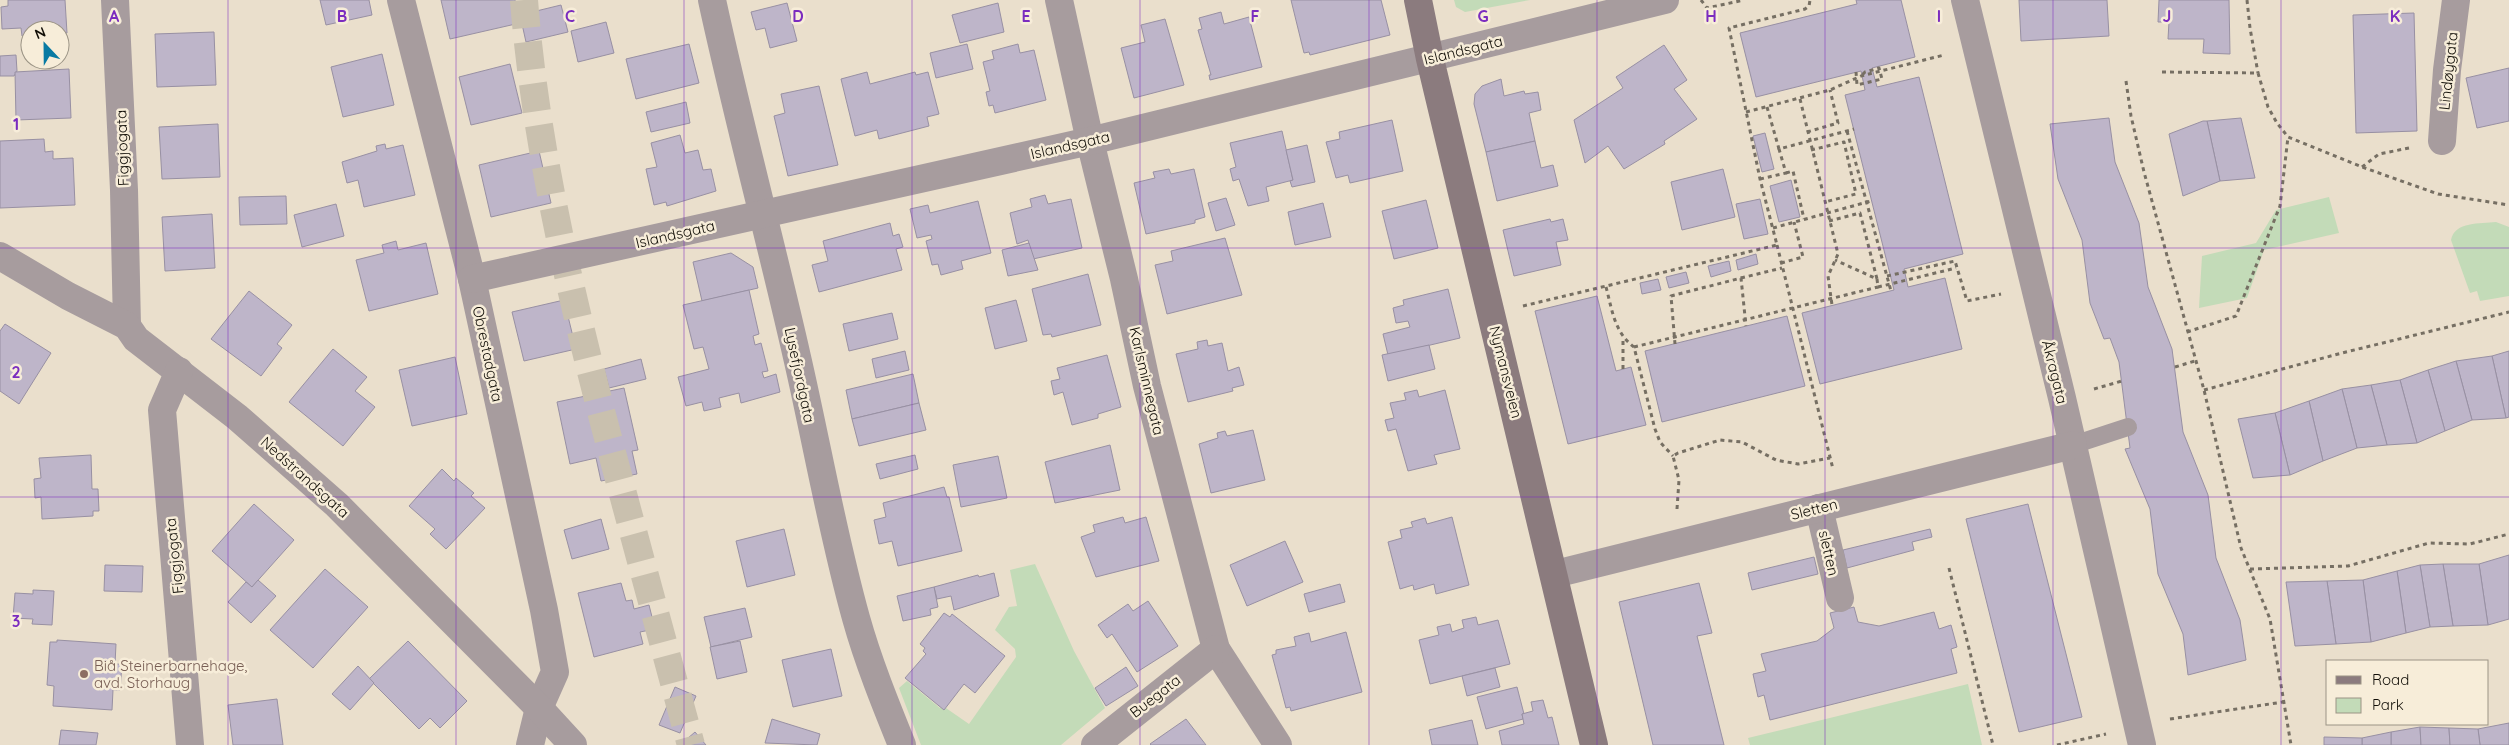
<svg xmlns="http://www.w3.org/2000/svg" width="2509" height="745" font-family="Quicksand,sans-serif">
<rect width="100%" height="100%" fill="#eadfcc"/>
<g fill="#c3dbb8">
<path d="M1454,0H1530L1465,12L1456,7Z"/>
<path d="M2329,197L2339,233L2264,250L2247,298L2199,308L2202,256L2256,243L2276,210Z"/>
<path d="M2496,222L2509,227V296L2480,301L2477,291L2470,293L2451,240C2455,221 2480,224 2496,222Z"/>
<path d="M1035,564L1074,651L1105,708L1061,745H921L899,688L907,681L940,708L943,706L969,724L1016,657L1015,649L995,630L1009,607L1017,606L1010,570Z"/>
<path d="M1968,684L1982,745H1750L1748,738Z"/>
</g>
<g fill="#beb5c9" stroke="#9890a3">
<path d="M8,0H65L67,33L60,34V30H30V36H22L21,28L2,29L1,7L8,6Z"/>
<path d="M320,0H369L372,15L326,25Z"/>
<path d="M441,0H515L520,23L450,39Z"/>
<path d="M1291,0H1381L1390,35L1310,55L1309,52L1304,53Z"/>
<path d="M1856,0H1901L1915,57L1872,68L1877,87L1919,77L1963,254L1904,269L1908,287L1945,278L1962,349L1820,384L1802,313L1894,290L1845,95L1865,90L1861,71L1756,97L1740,33L1857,4Z"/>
<path d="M2019,0H2107L2109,36L2021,41Z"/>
<path d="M2159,0H2229L2230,54L2203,53L2204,39H2168L2169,22H2158Z"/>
<path d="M787,3L797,41L770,48L765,28L756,30L751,12Z"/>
<path d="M998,3L1004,32L960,43L952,15Z"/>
<path d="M561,5L568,32L526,42L520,15Z"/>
<path d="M1221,12L1224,24L1249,17L1262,67L1210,80L1209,75H1211L1198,30L1202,29L1199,18Z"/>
<path d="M2414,13L2417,131L2356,133L2353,15Z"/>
<path d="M1165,19L1184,85L1134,98L1121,48L1145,42L1141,25Z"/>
<path d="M606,22L614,53L578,62L571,31Z"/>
<path d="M214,32L216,85L157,87L155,34Z"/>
<path d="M689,44L699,83L636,99L626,59Z"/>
<path d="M967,44L973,69L936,78L930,53Z"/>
<path d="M1018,44L1020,53L1034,50L1046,100L995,113L993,105L989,106L986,92L990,91L983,62L994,59L992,51Z"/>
<path d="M1664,45L1687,80L1674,89L1697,119L1664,141L1665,144L1624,169L1608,146L1585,163L1574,120L1623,88L1616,77Z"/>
<path d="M382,54L394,105L343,117L331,67Z"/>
<path d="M16,55L17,71L14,76H0V56Z"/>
<path d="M510,64L522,113L471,125L459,77Z"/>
<path d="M2509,68V121L2477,128L2466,78Z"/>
<path d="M69,69L71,118L16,120L15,72Z"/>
<path d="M867,72L870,84L915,72L916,75L928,72L939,114L927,117L929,126L879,139L877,130L855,136L841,79Z"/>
<path d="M1501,79L1504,96L1524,91L1525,94L1538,92L1541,110L1529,113L1535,141L1486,152L1474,104L1475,94L1482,86Z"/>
<path d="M819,86L838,165L788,176L774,116L785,113L781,94Z"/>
<path d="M686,102L690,123L651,132L646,112Z"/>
<path d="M2109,118L2115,162L2139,223L2148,287L2172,349L2183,432L2208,495L2216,558L2240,620L2246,660L2188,675L2183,634L2158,574L2150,509L2125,449L2130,448L2119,362L2110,338L2104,339L2090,303L2082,240L2058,179L2050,124Z"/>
<path d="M2241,118L2255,178L2220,181L2207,121Z"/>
<path d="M1392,120L1403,171L1350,183L1348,175L1336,178L1326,142L1340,139L1339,132Z"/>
<path d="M2203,121H2207L2220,181L2183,196L2169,134Z"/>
<path d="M218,124L220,177L162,179L159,127Z"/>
<path d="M1282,131L1293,180L1266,187L1269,201L1248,206L1239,179L1233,181L1230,169L1236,167L1230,143Z"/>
<path d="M1765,133L1774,169L1762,172L1753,136Z"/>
<path d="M680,135L685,153L698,150L703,170L711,169L716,191L667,206L666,202L654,205L646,169L657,167L651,143Z"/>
<path d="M44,139L45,152L53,151V159L73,158L75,205L0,208V141Z"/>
<path d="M1535,141L1541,168L1553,165L1558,186L1497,201L1486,152Z"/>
<path d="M385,144L386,149L403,145L415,195L364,207L358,180L347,183L342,162L377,151L376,146Z"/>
<path d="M1307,145L1315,182L1292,187L1290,181L1293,180L1286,150Z"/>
<path d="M539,151L551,203L491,217L479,165Z"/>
<path d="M1169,169L1171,174L1194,169L1205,217L1195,220V223L1146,234L1134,183L1155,178L1153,172Z"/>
<path d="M1723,169L1735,217L1682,230L1671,182Z"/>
<path d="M1791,180L1800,217L1779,222L1770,186Z"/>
<path d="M1045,195L1048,204L1071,199L1082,248L1033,259L1028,240L1017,244L1010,213L1032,207L1030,199Z"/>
<path d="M286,196L287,224L240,225L239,197Z"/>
<path d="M1226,198L1235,225L1216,231L1208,203Z"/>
<path d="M1760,199L1768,234L1744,239L1736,204Z"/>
<path d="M1426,200L1438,248L1394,259L1382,211Z"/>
<path d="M978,201L991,253L961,261L963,269L941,275L938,264L932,265L926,241L932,239L931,235L917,238L910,209L928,205L930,213Z"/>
<path d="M1323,203L1331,237L1295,245L1288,212Z"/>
<path d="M336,204L344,236L302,247L294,215Z"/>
<path d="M212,214L215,268L165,271L162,217Z"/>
<path d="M1550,219L1551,222L1563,219L1568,240L1556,242L1561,265L1514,276L1503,230Z"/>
<path d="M890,223L893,236L899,234L903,247L896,249L902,270L819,292L812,265L828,261L823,241Z"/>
<path d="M1225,238L1242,295L1167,314L1155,265L1173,261L1171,251Z"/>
<path d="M396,241L398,250L426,243L438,294L369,311L356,260L384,253L382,245Z"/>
<path d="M1029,243L1038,270L1008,276L1002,250Z"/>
<path d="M731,253L753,267L758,288L702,301L693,262Z"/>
<path d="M1756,254L1758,264L1738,270L1736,260Z"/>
<path d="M1729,261L1731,271L1711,277L1708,266Z"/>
<path d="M1686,272L1689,283L1669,288L1666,277Z"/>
<path d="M1088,274L1101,325L1052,337L1051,334L1043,335L1032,289Z"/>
<path d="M1658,279L1661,290L1642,294L1640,283Z"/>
<path d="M1448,289L1460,338L1388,355L1383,334L1410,327L1408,321L1396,323L1393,308L1404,305L1403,300Z"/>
<path d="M749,290L759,334L753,336L755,345L761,343L768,371L762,372L764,378L776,374L780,392L741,403L739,393L719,398L721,407L704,411L702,402L686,406L678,377L709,369L703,347L694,349L683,305Z"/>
<path d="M249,291L292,325L277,344L282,348L261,376L211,339Z"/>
<path d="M1597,296L1616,371L1631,367L1646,425L1568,444L1535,311Z"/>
<path d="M564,300L576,349L524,361L512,312Z"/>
<path d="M1016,300L1027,341L995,349L985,308Z"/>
<path d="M892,313L898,339L849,351L843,324Z"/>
<path d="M1787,316L1805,386L1662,422L1645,351Z"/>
<path d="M5,324L51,353L19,404L0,391V331Z"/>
<path d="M1207,340L1208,346L1222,343L1228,371L1239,367L1244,385L1232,388L1233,391L1188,402L1176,354L1198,349L1197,342Z"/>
<path d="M1429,345L1435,369L1388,381L1382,355Z"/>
<path d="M333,349L367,377L355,391L375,407L343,446L289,402Z"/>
<path d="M905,351L909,370L876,378L872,359Z"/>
<path d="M2509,351V417L2506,418L2492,356Z"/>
<path d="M1107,355L1121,407L1098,414V418L1072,425L1063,392L1054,395L1051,381L1060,379L1057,368Z"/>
<path d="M2492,356L2506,418L2472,420L2456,361Z"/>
<path d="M455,357L467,414L412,426L399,370Z"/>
<path d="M641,359L646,379L609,388L604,369Z"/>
<path d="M2456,361L2472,420L2445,431L2428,370Z"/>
<path d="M2428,370L2445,431L2417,443L2400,380Z"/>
<path d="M913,374L919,403L852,419L846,390Z"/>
<path d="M2400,380L2417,443L2387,445L2371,385Z"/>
<path d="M2371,385L2387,445L2357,448L2342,389Z"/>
<path d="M624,388L638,450L632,451L637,474L601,481L596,458L570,464L557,402Z"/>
<path d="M2342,389L2357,448L2323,461L2309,401Z"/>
<path d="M1417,390L1419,397L1445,390L1460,449L1434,455L1437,464L1408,471L1396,429L1388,431L1385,420L1394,418L1390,403L1406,400L1404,393Z"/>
<path d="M2309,401L2323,461L2290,475L2275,413Z"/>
<path d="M919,403L926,430L859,446L852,419Z"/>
<path d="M2275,413L2290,475L2253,478L2238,419Z"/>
<path d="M1253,430L1265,480L1211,493L1199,444L1218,438L1217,433L1225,431L1227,436Z"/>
<path d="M1110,445L1120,490L1055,503L1045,462Z"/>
<path d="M91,455L92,489H98L99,511H93V516L42,519L41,497L35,498L34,479L41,478L39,458Z"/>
<path d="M915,455L918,469L880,479L876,464Z"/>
<path d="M998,456L1007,498L961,507L953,465Z"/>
<path d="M442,469L454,481L456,478L474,493L471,496L485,508L446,549L430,534L435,529L409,506Z"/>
<path d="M944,487L947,497H949L962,551L898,566L892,541L879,544L874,520L886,517L883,503Z"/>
<path d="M254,504L294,540L252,587L212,551Z"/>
<path d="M2028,504L2082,717L2019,732L1966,519Z"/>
<path d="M1123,517L1125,523L1146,517L1159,561L1096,577L1081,537L1095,532L1093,525Z"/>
<path d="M1452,517L1469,585L1436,594L1434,584L1414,590L1413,585L1400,589L1388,542L1402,538L1400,530L1413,527L1411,522L1425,518L1427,524Z"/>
<path d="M601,519L609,549L572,559L564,530Z"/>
<path d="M784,529L795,575L747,587L736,541Z"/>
<path d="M1930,529L1932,537L1912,542L1914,550L1847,568L1843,550Z"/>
<path d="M1285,541L1303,582L1247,606L1230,565Z"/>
<path d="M2509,555V619L2488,625L2479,564Z"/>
<path d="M1814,557L1818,574L1752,590L1748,573Z"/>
<path d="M2443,564H2479L2488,625L2453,626Z"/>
<path d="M2443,564L2453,626L2430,627L2420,565Z"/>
<path d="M105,565L143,566L142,592L104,591Z"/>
<path d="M2420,565L2430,627L2406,633L2397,571Z"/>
<path d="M325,569L368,607L313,668L270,630Z"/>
<path d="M2397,571L2406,633L2371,642L2363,580Z"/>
<path d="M994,573L999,596L954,610L951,596L937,599L934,587L978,575L979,577Z"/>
<path d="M258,580L276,596L251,623L228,602L246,582L252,587Z"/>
<path d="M2363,580L2371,642L2336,644L2327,581Z"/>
<path d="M2327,581L2336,644L2295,646L2286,582Z"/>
<path d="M621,583L626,601L632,600L634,609L649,605L655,629L640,632L643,644L594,657L578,593Z"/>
<path d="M1699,583L1712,633L1697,636L1724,745H1653L1619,602Z"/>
<path d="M1340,584L1345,602L1309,612L1304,594Z"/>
<path d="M934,587L938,607L930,609L931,615L903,621L897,596Z"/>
<path d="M33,590L54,591L52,625L32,624L33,619L13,618L15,593L33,594Z"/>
<path d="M1148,601L1178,646L1137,672L1112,634L1107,638L1098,625L1128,604L1133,611Z"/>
<path d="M1854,607L1858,622L1879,626L1934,612L1939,629L1951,625L1957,647L1951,649L1957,673L1770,720L1764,695L1758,697L1753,674L1766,671L1761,654L1817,641L1834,628L1830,613Z"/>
<path d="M745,608L752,637L711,647L704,617Z"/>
<path d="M944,613L950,617L952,614L1005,656L975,693L964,684L944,710L905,678L926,654L923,651L925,648L920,644Z"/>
<path d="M1476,617L1478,625L1498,620L1510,664L1430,684L1419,640L1439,635L1437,627L1450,624L1452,632L1464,628L1462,620Z"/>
<path d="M1346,632L1362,692L1291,711L1290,707L1286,708L1272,655L1276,654V650L1296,646L1294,637L1309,633L1311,642Z"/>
<path d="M57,640L116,644L115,664H122L120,690H113L112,710L53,706L54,686L47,685L50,642H57Z"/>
<path d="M408,641L467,701L440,728L430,718L419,729L369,679Z"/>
<path d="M740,641L747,672L717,679L710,647Z"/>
<path d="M831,649L842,696L793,707L782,660Z"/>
<path d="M358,666L374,683L350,710L332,694Z"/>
<path d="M1126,667L1138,686L1106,706L1095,688Z"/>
<path d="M1495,668L1500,687L1467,696L1462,676Z"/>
<path d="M675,687L696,696L680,733L659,725Z"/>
<path d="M1517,687L1524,714H1522L1523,719L1486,729L1477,697Z"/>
<path d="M277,699L283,745H233L228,705Z"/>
<path d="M1543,700L1548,718L1552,717L1559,745H1502L1499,731L1524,724L1522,714L1533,711L1531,702Z"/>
<path d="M772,719L820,734L817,745L765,743Z"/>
<path d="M1186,719L1206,745H1151L1150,744Z"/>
<path d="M1472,720L1478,745H1432L1429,730Z"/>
<path d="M2509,723V745H2480L2478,729Z"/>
<path d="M2420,727L2421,745H2391V732Z"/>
<path d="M2420,727L2449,728L2450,745H2421Z"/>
<path d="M2449,728L2478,729L2480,745H2450Z"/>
<path d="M61,730L98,733L96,745H59Z"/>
<path d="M695,732L706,745H680Z"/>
<path d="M2391,732V745H2362V738Z"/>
<path d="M2324,737L2362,738V745H2324Z"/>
</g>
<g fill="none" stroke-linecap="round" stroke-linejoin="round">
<path stroke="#c9c0ae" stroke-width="28" stroke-dasharray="28 14" stroke-linecap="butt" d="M524,0C535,141 567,278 602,415C631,525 661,635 691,745"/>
<g stroke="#766f63" stroke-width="3" stroke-dasharray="4 4" stroke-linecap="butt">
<path d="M1701,0L1707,8L1744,0"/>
<path d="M2247,0L2250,28L2258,73"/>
<path d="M1856,72L1857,85L1882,79L1879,68L1865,72L1862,75"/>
<path d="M2162,72L2258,73L2268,107L2277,123L2288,137L2362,167L2438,194L2509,205"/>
<path d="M2126,81L2131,116L2144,172L2204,390L2241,548L2270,619L2291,745"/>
<path d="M1800,99L1838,254L1828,276L1832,305"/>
<path d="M1767,107L1779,149"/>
<path d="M1746,112L1830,90L1861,76L1944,55"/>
<path d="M1847,131L1891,291"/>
<path d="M1807,132L1838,123L1830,90"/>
<path d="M1811,150L1844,142L1856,194L1825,202"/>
<path d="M2362,167L2379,154L2409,148"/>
<path d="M1786,173L1793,171L1804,219"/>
<path d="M1760,179L1786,173L1779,149L1854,129"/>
<path d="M1829,221L1860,213L1877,279L1835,260"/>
<path d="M1773,228L1871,201"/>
<path d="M1777,245L1833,469"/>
<path d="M1781,263L1803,257L1794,222"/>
<path d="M1887,276L1955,261L1967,301L2001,294"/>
<path d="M1741,278L1782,268"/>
<path d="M1877,279L1878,287L1956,268"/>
<path d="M1606,287C1612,309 1614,332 1634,347L1655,429L1660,442L1673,456"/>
<path d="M1523,306L1777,245L1760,179L1729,28L1805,9L1809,6L1810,0"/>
<path d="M2187,332L2236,316L2280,206L2288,137"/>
<path d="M1675,344L1671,296L1741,278L1746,326"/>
<path d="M1634,347L1878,287"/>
<path d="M2175,367L2195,361"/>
<path d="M1623,369V339"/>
<path d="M2094,389L2122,381"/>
<path d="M2204,390L2342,353L2509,312"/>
<path d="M1677,509L1679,480L1673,456L1678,453L1720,440L1742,442L1776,460L1798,464L1830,458"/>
<path d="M1949,568L1993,745"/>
<path d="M2250,569L2348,566L2429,543L2470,544L2509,534"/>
<path d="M2170,719L2283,702"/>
<path d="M2057,745L2106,734"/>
</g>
<path stroke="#a79c9e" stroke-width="18" d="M2073,445L2128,427"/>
<g stroke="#a79c9e" stroke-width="28">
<path d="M115,0L124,190L127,326"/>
<path d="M401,0L472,279L544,610L555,672L539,708L530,745"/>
<path d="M712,0C738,120 770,238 797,357C817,444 832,532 856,618C868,661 885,703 902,745"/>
<path d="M1059,0L1090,141L1124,279L1147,386L1216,649L1278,745"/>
<path d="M1965,0L2062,398L2142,745"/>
<path d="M2442,141L2447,70L2456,0"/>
<path d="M0,256L68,296L127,326L136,339L237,417L337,505L539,708L573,745"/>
<path d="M472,279L1090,141L1665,0"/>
<path d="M179,371L162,410L190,745"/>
<path d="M1819,508L1840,598"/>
<path d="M1555,574L2073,445"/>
<path d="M1095,745L1216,649"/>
</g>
<path stroke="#8b7b7e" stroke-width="28" d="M1418,0L1430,59L1594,745"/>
</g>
<path fill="none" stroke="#7b2cbf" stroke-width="1" stroke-opacity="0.55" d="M228,0V745M456,0V745M684,0V745M912,0V745M1140,0V745M1369,0V745M1597,0V745M1825,0V745M2053,0V745M2281,0V745M0,248H2509M0,497H2509"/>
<circle fill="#8d6e63" stroke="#f7edd9" stroke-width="2" cx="84" cy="674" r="5"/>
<g text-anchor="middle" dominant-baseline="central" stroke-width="5" stroke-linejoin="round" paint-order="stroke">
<g font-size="15" fill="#110e07" stroke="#f7edd9">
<text transform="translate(1463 50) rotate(-14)">Islandsgata</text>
<text transform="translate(2448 71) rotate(-84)">Lindøygata</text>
<text transform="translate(1070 145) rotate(-13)">Islandsgata</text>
<text transform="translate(122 148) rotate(-92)">Figgjogata</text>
<text transform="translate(675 234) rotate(-13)">Islandsgata</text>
<text transform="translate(488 354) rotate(78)">Obrestadgata</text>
<text transform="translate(1506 372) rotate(76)">Nymansveien</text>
<text transform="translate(2055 372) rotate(76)">Åkragata</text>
<text transform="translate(800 375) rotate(78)">Lysefjordgata</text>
<text transform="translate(1147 381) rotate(77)">Karlsminnegata</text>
<text transform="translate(305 477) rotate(42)">Nedstrandsgata</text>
<text transform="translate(1814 509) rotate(-14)">Sletten</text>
<text transform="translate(1829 553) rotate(77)">sletten</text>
<text transform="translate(174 556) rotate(-96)">Figgjogata</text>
<text transform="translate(1155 696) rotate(-38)">Buegata</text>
</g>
<g font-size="15" fill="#785e54" stroke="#f7edd9" text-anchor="start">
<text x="94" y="665">Biå Steinerbarnehage,<tspan x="94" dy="17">avd. Storhaug</tspan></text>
</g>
</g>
<g font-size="16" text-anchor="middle" font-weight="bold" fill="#7b2cbf" stroke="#f7edd9" stroke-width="5" stroke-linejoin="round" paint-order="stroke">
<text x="114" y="22">A</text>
<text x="342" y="22">B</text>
<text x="570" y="22">C</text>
<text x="798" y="22">D</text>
<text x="1026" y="22">E</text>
<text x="1255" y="22">F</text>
<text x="1483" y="22">G</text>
<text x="1711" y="22">H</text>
<text x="1939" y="22">I</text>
<text x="2167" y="22">J</text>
<text x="2395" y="22">K</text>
<text x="16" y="130">1</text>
<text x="16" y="378">2</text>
<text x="16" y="627">3</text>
</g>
<rect x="2326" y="660" width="162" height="65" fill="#f7edd9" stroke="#9b9485"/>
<rect x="2336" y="676" width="25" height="8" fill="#8b7b7e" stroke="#9b9485"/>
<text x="2372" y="685" font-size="15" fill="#110e07">Road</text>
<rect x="2336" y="698" width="25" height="15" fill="#c3dbb8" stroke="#9b9485"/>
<text x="2372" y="710" font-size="15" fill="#110e07">Park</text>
<g transform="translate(45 45) rotate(338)"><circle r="24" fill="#f7edd9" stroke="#9b9485"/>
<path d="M0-4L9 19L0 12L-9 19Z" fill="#087aa3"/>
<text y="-8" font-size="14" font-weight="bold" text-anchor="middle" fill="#110e07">N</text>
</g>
</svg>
